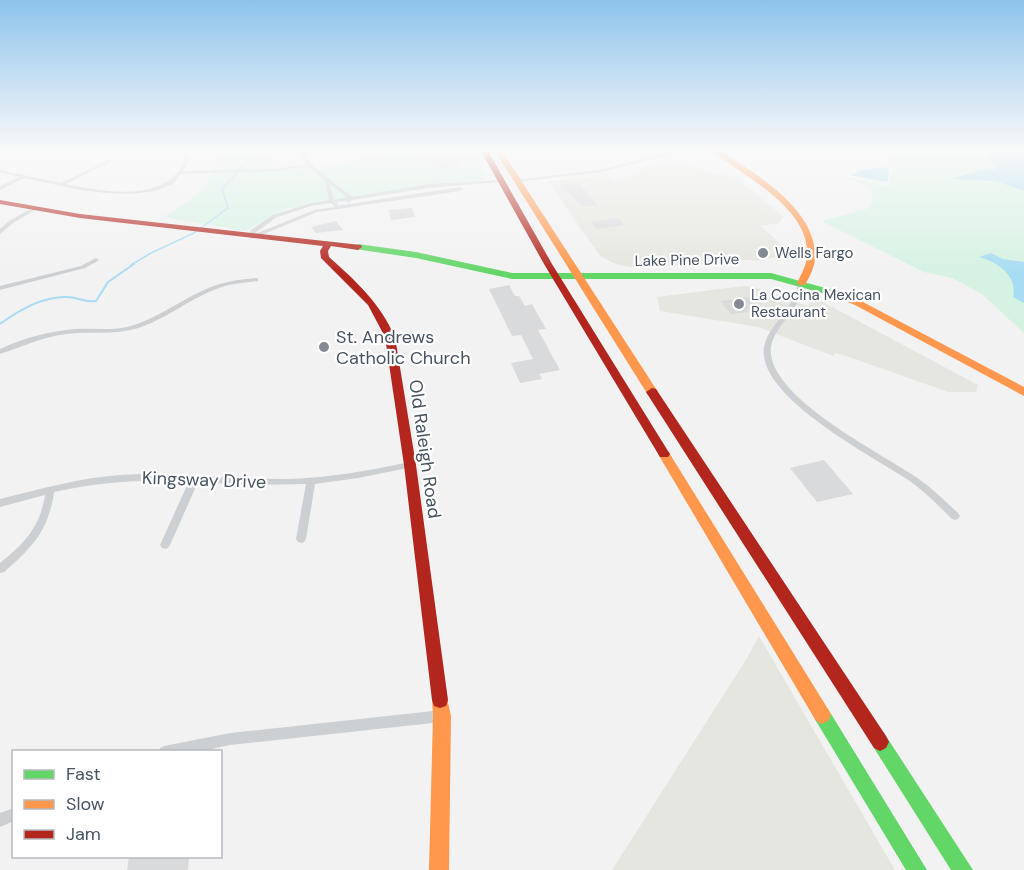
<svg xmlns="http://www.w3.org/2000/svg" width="1024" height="870" font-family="'DM Sans',sans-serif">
<rect width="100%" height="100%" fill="#f2f2f2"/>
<g fill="#e6e6e0">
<path d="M666,163H683L705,172L735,177L784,217L779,223L760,226L780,243L784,255L757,261L736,259L692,265L628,267L613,263L600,256L548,181L608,176L612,180L619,181L643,168Z"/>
<path d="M743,286L754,287L808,306L812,301H821L978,385L976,392H948L852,358L836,353L833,356L758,327L660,311L657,297Z"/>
<path d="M759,636L895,870H612L747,658Z"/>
</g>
<g fill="#d5f2e3">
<path d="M214,151H264L278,170L317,168L397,151H474L487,177L483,180L445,183L285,209L245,231L164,217C189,200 219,186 214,151Z"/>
<path d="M887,151H1024V333L982,294L952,278L924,272L821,221L870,208L873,197L870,187L833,173L889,187L892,170L887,163Z"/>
</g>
<g fill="#a8dcf2">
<path d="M982,151H1024V191L996,181L951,179L978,171L997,169L995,163Z"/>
<path d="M884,167L889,170L888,181L884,182L851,175L861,170Z"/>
<path d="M991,253L1003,259L1024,262V303L1013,297C1018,275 997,262 979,257Z"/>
</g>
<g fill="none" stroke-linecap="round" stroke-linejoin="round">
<path stroke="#a8dcf2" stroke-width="1.5" d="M131,265L151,253L194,233L228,208L222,189L241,168L252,151"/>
<path stroke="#a8dcf2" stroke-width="2" d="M0,324C19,310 43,296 67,297C77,297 86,303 96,301L108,282L134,264"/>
</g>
<g fill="#d9dadc">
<path d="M426,151H453L460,166L441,168L430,161Z"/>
<path d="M579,183L598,206H582L560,185Z"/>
<path d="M412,208L415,217L391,220L389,210Z"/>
<path d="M618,218L624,225L597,229L591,222Z"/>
<path d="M336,221L343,230L316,233L311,227Z"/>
<path d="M509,285L515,296H519L525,306L532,304L546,329L538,330L560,370L539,374L542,379L520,383L511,363L533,359L521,335L512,336L489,289Z"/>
<path d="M749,297L759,308L746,310L749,312L731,314L720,301Z"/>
<path d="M824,460L853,494L817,502L790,468Z"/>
<path d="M129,856H189L188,870H127Z"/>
</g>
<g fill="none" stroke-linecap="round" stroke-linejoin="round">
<g fill="#cdd0d3" fill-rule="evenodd">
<path d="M184,151H188C190,159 188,166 183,171L274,169L306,164L297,151H318L304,155L314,167L352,197L429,184L499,180L501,181L499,182L429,188L352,200L349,203L346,201L336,202L338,205L336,206L460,187L463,189L460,191L317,212L252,239L249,237L251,230L273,215L308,204L329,200L325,180L308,167L274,171L181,174L173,184L155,191L131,194L106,193L80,190L24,178L0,190V186L19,177L0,172V170L61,183L108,160H110V162L66,184C99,191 153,201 177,173C183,166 185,160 184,151ZM330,184L347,197L334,200ZM331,203L335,207L314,210L255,234L256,232L277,217L311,206Z"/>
<path d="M675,151H684L600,172L516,182L514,181L516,180L600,170Z"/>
<path d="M32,208L37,209L13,223L0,234V229L9,221Z"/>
<path d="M96,258L99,260L98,261L85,268L0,290V286L81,266Z"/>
<path d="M256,278L258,279V281C246,283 234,283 222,287C191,297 166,320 135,329C112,335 89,331 66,334C42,337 22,347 0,354V349C24,338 49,331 76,329C94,328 114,331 131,326C157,318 178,302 202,291C219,282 237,280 256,278Z"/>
<path d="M802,281L805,283C802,292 799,300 794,308C786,321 773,332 771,347C765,395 879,452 913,475C930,486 944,500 958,513L960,516L958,519L955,520L952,519C938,505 923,490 907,479C872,456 756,396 764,347C767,331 779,321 788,308C793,300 796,292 799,283Z"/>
<path d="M410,462L413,463L414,465L413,467L358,478L315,484L306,539L304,542L301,543L298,542L296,539L306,484L252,485L198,482L170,545L168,548L165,549L162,548L160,545L189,481C143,479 99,482 54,492C49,530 32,548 4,572L0,573V563C25,543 40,527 45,495L0,507V499C40,489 79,478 120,475C176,471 232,480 288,479C329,478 370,470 410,462Z"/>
<path d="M442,710L446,712L448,716L446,720L442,722L230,745L198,752H158L160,748L164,746L230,733Z"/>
<path d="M14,808V821L0,827V813Z"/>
</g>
<g fill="#63d668" fill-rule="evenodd">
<path d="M358,244L416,252L512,273H771L836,291L838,293L833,296L771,279H512L416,258L355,249L354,247Z"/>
<path d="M822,706L828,709L927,870H906L816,721L813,715L816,709Z"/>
<path d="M880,733L886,736L973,870H951L874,748L871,742L874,736Z"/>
</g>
<g fill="#ff974d" fill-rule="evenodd">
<path d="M495,151H502L658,392L656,395H648Z"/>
<path d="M712,151H720C755,173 814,208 815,254C816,265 810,276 805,285H799L797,283C801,275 806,266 807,257C811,208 743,176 712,151Z"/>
<path d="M833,290L861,301L1024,387V396L855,305L830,295V291Z"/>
<path d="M664,450L668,451L828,709L831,715L828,721L822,724L816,721L658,454Z"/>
<path d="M440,692L446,694L451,716L449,870H429L433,716L432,700L434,694Z"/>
</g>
<g fill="#b3261e" fill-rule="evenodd">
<path d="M481,151H488L552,264L668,451L670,454L668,457H660L544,264Z"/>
<path d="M0,200L80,214L361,245L362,247L358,250L331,246L328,251L329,257C356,281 380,303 395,337L416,465L448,700L446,706L440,708L434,706L432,700L404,465L385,337L368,305L321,258L320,251L323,246L80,218L0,204Z"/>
<path d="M652,388L656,389L886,736L889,742L886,748L880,751L874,748L646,392Z"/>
</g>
</g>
<linearGradient id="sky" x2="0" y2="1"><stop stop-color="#8ec4ec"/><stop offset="0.55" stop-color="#f9f9f9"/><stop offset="1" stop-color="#f9f9f9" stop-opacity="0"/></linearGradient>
<rect width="1024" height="273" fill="url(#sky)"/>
<g fill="#838a93" stroke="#fff" stroke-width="2">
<circle cx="763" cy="253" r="6"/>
<circle cx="739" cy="304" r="6"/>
<circle cx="324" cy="347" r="6"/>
</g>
<g text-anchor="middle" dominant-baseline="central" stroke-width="4.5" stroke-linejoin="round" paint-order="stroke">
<g font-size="15" fill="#475260" stroke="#fff" text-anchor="start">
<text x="775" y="253">Wells Fargo</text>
<text x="751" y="295">La Cocina Mexican<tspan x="751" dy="17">Restaurant</tspan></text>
</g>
<g font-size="15" fill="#475260" stroke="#fff">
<text transform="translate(687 260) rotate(-1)">Lake Pine Drive</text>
</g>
<g font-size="18" fill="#475260" stroke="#fff" text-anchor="start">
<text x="336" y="337">St. Andrews<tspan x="336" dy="21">Catholic Church</tspan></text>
</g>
<g font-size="18" fill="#475260" stroke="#fff">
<text transform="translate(425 449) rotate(82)">Old Raleigh Road</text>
<text transform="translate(204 480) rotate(2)">Kingsway Drive</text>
</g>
</g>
<rect x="12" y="750" width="210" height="108" fill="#ffffff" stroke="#b5babf" stroke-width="1.5"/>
<rect x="24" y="770" width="30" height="9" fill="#63d668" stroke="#b5babf" stroke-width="1.5"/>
<text x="66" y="780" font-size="18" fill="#475260">Fast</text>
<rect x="24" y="800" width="30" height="9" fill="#ff974d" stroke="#b5babf" stroke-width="1.5"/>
<text x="66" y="810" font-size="18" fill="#475260">Slow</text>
<rect x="24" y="830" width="30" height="9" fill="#b3261e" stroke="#b5babf" stroke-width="1.5"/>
<text x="66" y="840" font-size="18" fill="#475260">Jam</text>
</svg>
